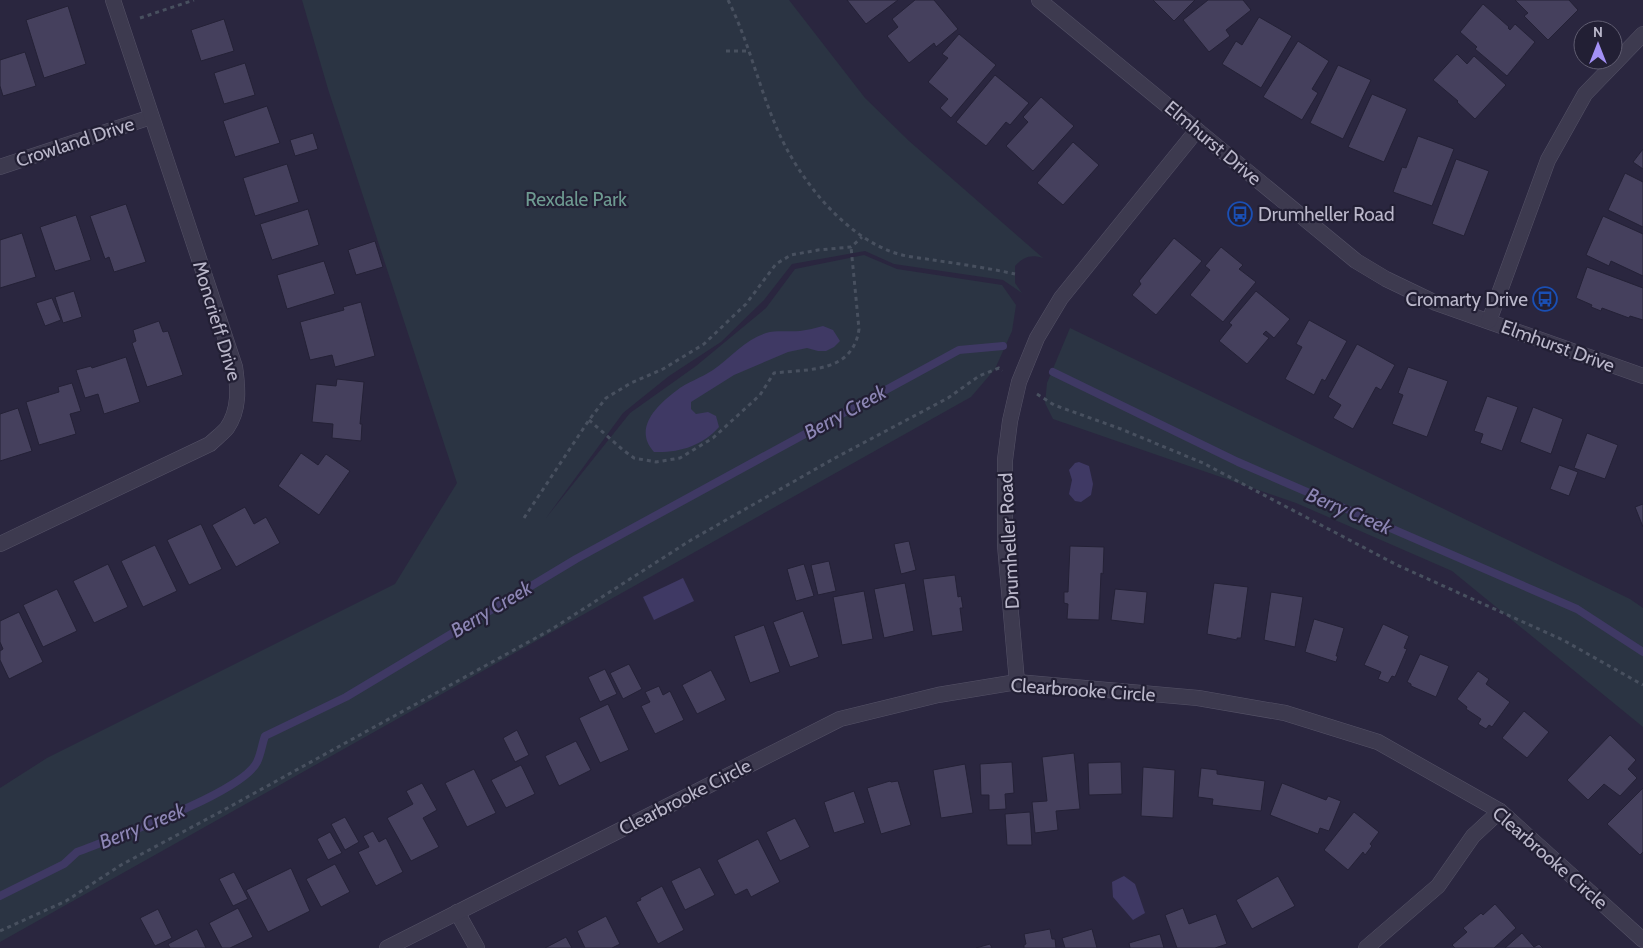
<svg xmlns="http://www.w3.org/2000/svg" width="1643" height="948" font-family="Cabin,sans-serif">
<rect width="100%" height="100%" fill="#2a263f"/>
<g fill="#2b3443">
<path d="M302,0H789L865,98L909,141L1043,258C1031,254 1023,257 1015,266V283L1022,293L1003,280L894,264L865,251L792,264L764,300L721,342L669,376L623,413L546,518L630,413L696,366L766,308L795,269L864,255L897,269L1002,285L1016,305L1012,331L995,369L971,397L0,942V788L47,758L395,584L457,483L328,89Z"/>
<path d="M1070,328L1630,599L1643,608V727L1452,571L1296,503L1053,419L1045,403L1047,383Z"/>
</g>
<g fill="#3f3964">
<path d="M823,326L833,330L840,341L834,347L826,351H818L807,348L788,352L734,375L691,402V409L696,414L708,412L716,416L719,427C702,446 679,453 654,452C633,429 656,406 676,391C687,382 701,378 713,370C730,358 746,339 766,333C776,330 789,332 800,331C808,330 815,328 823,326Z"/>
<path d="M1079,462L1089,466L1093,484L1091,495L1081,502L1075,501L1069,494L1072,480L1069,470L1075,463Z"/>
<path d="M683,578L694,601L654,620L643,597Z"/>
<path d="M1124,876L1135,884L1145,913L1133,920L1113,897L1112,882Z"/>
</g>
<g fill="none" stroke-linecap="round" stroke-linejoin="round">
<g stroke="#3f3964" stroke-width="8">
<path d="M1053,372L1238,462L1577,609L1643,652"/>
<path d="M0,896L64,864L77,852C113,838 242,793 257,762C261,754 262,744 265,736L346,697L576,559L959,350L1003,346"/>
</g>
</g>
<g fill="#45405d" stroke="#242136">
<path d="M847,0H898L866,24Z"/>
<path d="M915,0H934L958,29L936,47L934,43L909,63L887,36L898,27L892,19Z"/>
<path d="M1153,0H1195L1174,21Z"/>
<path d="M1208,0H1243L1251,10L1226,30L1230,36L1209,52L1183,20Z"/>
<path d="M1515,0H1569L1578,10L1548,40L1524,16L1528,13Z"/>
<path d="M1483,4L1509,27L1508,28L1510,30L1515,24L1535,42L1507,76L1475,49L1477,47L1460,32Z"/>
<path d="M68,6L86,64L44,78L26,20Z"/>
<path d="M1259,17L1292,36L1261,88L1222,64L1236,41L1242,45Z"/>
<path d="M224,19L234,51L201,61L191,30Z"/>
<path d="M959,34L996,65L951,118L940,108L948,99L928,82L948,58L942,54Z"/>
<path d="M1298,41L1329,61L1312,89L1318,93L1302,120L1263,97Z"/>
<path d="M25,52L36,86L3,96L0,86V60Z"/>
<path d="M1457,54L1467,64L1474,56L1506,85L1475,119L1457,102L1458,101L1433,80Z"/>
<path d="M245,63L255,95L224,104L214,73Z"/>
<path d="M1338,65L1371,80L1343,139L1310,123Z"/>
<path d="M995,75L1029,103L1010,125L1006,122L986,146L956,122Z"/>
<path d="M1372,94L1407,109L1384,162L1348,147Z"/>
<path d="M1041,97L1074,126L1033,171L1006,146L1028,122L1023,117Z"/>
<path d="M267,106L280,143L235,157L223,121Z"/>
<path d="M313,133L318,149L295,156L290,140Z"/>
<path d="M1418,136L1454,149L1432,206L1393,192L1402,167L1406,168Z"/>
<path d="M1073,142L1099,165L1063,205L1037,183Z"/>
<path d="M1643,149V169L1633,162Z"/>
<path d="M1456,159L1489,171L1464,236L1432,224Z"/>
<path d="M287,164L299,202L255,216L243,178Z"/>
<path d="M1625,173L1643,182V227L1608,210Z"/>
<path d="M126,204L146,262L114,272L109,257L105,259L90,216Z"/>
<path d="M308,209L319,245L272,260L260,224Z"/>
<path d="M76,215L91,260L55,271L40,227Z"/>
<path d="M1603,216L1643,234V276L1611,261L1609,266L1586,255Z"/>
<path d="M22,233L36,277L0,288V240Z"/>
<path d="M1174,238L1202,261L1156,315L1132,295L1141,284L1139,281Z"/>
<path d="M375,241L383,267L356,275L348,250Z"/>
<path d="M1221,247L1243,265L1239,269L1256,282L1223,322L1190,295L1210,270L1205,266Z"/>
<path d="M324,261L335,294L287,309L277,275Z"/>
<path d="M1587,267L1643,288V320L1630,316L1629,318L1602,308L1601,311L1591,307L1592,305L1576,298Z"/>
<path d="M74,291L82,317L63,323L55,297Z"/>
<path d="M1256,291L1290,319L1274,338L1266,331L1263,334L1269,338L1247,364L1219,341L1232,325L1229,323Z"/>
<path d="M52,298L61,320L45,326L36,303Z"/>
<path d="M361,302L375,356L335,367L332,355L310,360L300,322L344,310L343,307Z"/>
<path d="M1309,320L1347,341L1325,381L1322,379L1314,395L1285,379L1302,347L1296,344Z"/>
<path d="M159,321L163,332L168,331L183,375L147,387L132,343L136,341L133,330Z"/>
<path d="M1357,344L1395,365L1381,390L1376,387L1353,429L1333,418L1341,405L1328,397Z"/>
<path d="M126,357L140,402L104,414L98,394L85,398L76,370L91,366L92,368Z"/>
<path d="M1408,367L1448,381L1427,437L1392,424L1403,395L1398,393Z"/>
<path d="M337,379L364,382L360,424H362L361,441L332,438L333,424L312,422L316,384L336,386Z"/>
<path d="M72,383L81,411L70,414L76,434L39,445L26,402L59,392L58,387Z"/>
<path d="M1487,396L1518,407L1502,451L1480,443L1483,434L1474,431Z"/>
<path d="M1533,407L1563,419L1551,454L1520,442Z"/>
<path d="M18,408L32,451L0,461V414Z"/>
<path d="M1587,433L1618,445L1605,479L1574,468Z"/>
<path d="M301,453L318,465L326,454L350,471L319,515L278,486Z"/>
<path d="M1559,465L1578,472L1569,496L1550,489Z"/>
<path d="M1643,504V527L1635,507Z"/>
<path d="M245,507L254,524L266,517L280,543L236,567L212,525Z"/>
<path d="M201,524L222,569L189,585L167,540Z"/>
<path d="M909,541L916,570L901,574L894,544Z"/>
<path d="M155,545L177,591L143,607L121,561Z"/>
<path d="M1070,546L1104,547L1103,574L1101,573L1099,620L1067,619L1068,604L1064,603V592H1068Z"/>
<path d="M829,561L836,591L818,595L811,565Z"/>
<path d="M108,564L128,607L94,623L73,581Z"/>
<path d="M804,564L814,596L796,601L787,569Z"/>
<path d="M955,575L958,597L961,596L963,608H960L963,631L932,636L923,579Z"/>
<path d="M905,583L914,631L884,638L874,589Z"/>
<path d="M1214,583L1248,587L1241,638H1237V640L1207,634Z"/>
<path d="M57,589L77,631L43,647L23,605Z"/>
<path d="M1115,589L1147,592L1144,624L1111,620Z"/>
<path d="M864,591L873,639L842,645L833,597Z"/>
<path d="M1271,592L1303,597L1295,647L1264,640Z"/>
<path d="M803,611L819,657L790,667L773,622Z"/>
<path d="M19,612L43,662L9,679L0,660V651L3,649L0,642V621Z"/>
<path d="M1314,619L1344,628L1336,656H1338L1336,662L1305,652Z"/>
<path d="M1383,624L1409,636L1404,648L1407,649L1395,677L1392,676L1388,683L1378,679L1381,672L1364,665Z"/>
<path d="M764,625L780,672L750,683L734,636Z"/>
<path d="M1420,654L1449,666L1436,697L1411,686V684L1407,682Z"/>
<path d="M629,664L642,689L623,699L610,673Z"/>
<path d="M605,669L617,694L600,702L588,677Z"/>
<path d="M711,670L726,700L697,714L682,685Z"/>
<path d="M1478,671L1489,679L1486,684L1510,702L1492,727L1489,725L1486,729L1478,724L1481,719L1466,709L1467,707L1457,699Z"/>
<path d="M659,686L663,695L670,691L684,720L655,734L641,706L650,702L645,692Z"/>
<path d="M608,704L629,750L600,763L579,718Z"/>
<path d="M1524,711L1549,732L1527,758L1502,738Z"/>
<path d="M517,730L529,755L515,762L503,738Z"/>
<path d="M1610,735L1636,760L1628,769L1637,778L1620,796L1604,784L1588,800L1567,780Z"/>
<path d="M576,741L591,770L559,786L545,756Z"/>
<path d="M1074,753L1080,809L1056,811L1058,830L1035,833L1032,802L1047,801L1042,757Z"/>
<path d="M1012,762L1014,793L1005,794L1006,809L989,810V795H981L980,764Z"/>
<path d="M1121,762L1122,794L1089,795L1088,763Z"/>
<path d="M965,764L973,813L941,818L933,770Z"/>
<path d="M521,765L535,794L506,808L491,780Z"/>
<path d="M1143,767L1175,770L1173,818L1141,816Z"/>
<path d="M1201,768L1217,770V774L1265,781L1261,811L1212,805L1213,799L1198,797Z"/>
<path d="M474,769L496,813L467,827L445,783Z"/>
<path d="M890,781L891,782L898,781L911,825L881,834L867,788Z"/>
<path d="M422,783L437,810L423,818L439,847L411,861L387,818L413,804L406,791Z"/>
<path d="M1282,783L1326,800L1328,796L1341,801L1329,831L1320,828L1318,834L1270,815Z"/>
<path d="M1643,788V852L1640,855L1607,824Z"/>
<path d="M854,791L865,823L834,833L824,802Z"/>
<path d="M1030,812L1032,845H1007L1005,814Z"/>
<path d="M1354,812L1379,832L1370,844L1372,846L1365,855L1363,852L1348,870L1324,850Z"/>
<path d="M345,817L359,842L345,850L331,824Z"/>
<path d="M795,818L810,847L780,861L766,832Z"/>
<path d="M373,831L379,842L386,838L403,872L376,886L358,852L369,847L363,836Z"/>
<path d="M330,832L342,853L328,860L317,839Z"/>
<path d="M758,839L780,882L751,897L747,889L735,895L717,860Z"/>
<path d="M335,864L350,892L321,907L306,879Z"/>
<path d="M700,867L715,895L685,910L671,881Z"/>
<path d="M291,868L310,911L268,932L246,890Z"/>
<path d="M234,872L248,899L233,906L219,879Z"/>
<path d="M1278,876L1295,906L1252,929L1236,900Z"/>
<path d="M662,886L684,930L658,944L636,902L641,900L640,898Z"/>
<path d="M1495,904L1516,928L1494,948H1455L1452,945L1467,932L1463,928L1481,913L1483,915Z"/>
<path d="M238,908L253,937L230,948H222L209,923Z"/>
<path d="M1183,908L1189,924L1216,914L1227,944L1215,948H1177L1165,915Z"/>
<path d="M158,909L172,938L155,946L140,918Z"/>
<path d="M606,916L620,944L612,948H585L577,931Z"/>
<path d="M197,929L206,948H170L168,944Z"/>
<path d="M1050,929L1052,939H1055L1056,948H1024V945L1026,944L1024,934Z"/>
<path d="M1092,929L1097,948H1065L1062,938Z"/>
<path d="M1522,933L1534,947L1539,944L1543,948H1505Z"/>
<path d="M1160,934L1164,948H1130L1129,943Z"/>
<path d="M566,937L572,948H545Z"/>
<path d="M990,944L992,948H976Z"/>
</g>
<g fill="none" stroke-linecap="round" stroke-linejoin="round">
<g stroke="#555267" stroke-width="16">
<g id="street">
<path d="M1039,0L1356,261L1386,279L1436,303L1643,376"/>
<path d="M0,167L151,117"/>
<path d="M1489,321L1548,160L1585,94L1643,34"/>
<path d="M0,544L210,444C215,439 222,434 227,428C240,409 238,388 235,367L113,0"/>
<path d="M1017,682L1005,545V460L1010,421L1019,382L1037,338L1061,298L1197,130"/>
<path d="M457,912L477,948"/>
<path d="M387,948L840,719L938,695L1017,682L1198,698L1285,713L1378,742L1500,811L1643,940"/>
<path d="M1366,948L1438,886L1473,836L1500,811"/>
</g>
</g>
<g stroke="#48505f" stroke-width="3" stroke-dasharray="4 4" stroke-linecap="butt">
<path d="M728,0C749,42 759,88 778,131C799,179 844,236 895,253C907,257 921,258 933,260C960,264 988,268 1015,274"/>
<path d="M140,18L194,0"/>
<path d="M726,51H750"/>
<path d="M1037,394L1054,405L1121,429L1203,463L1397,565L1563,640L1643,685"/>
<path d="M589,420L623,450L634,458L656,462L680,458L713,438L760,395L774,373C809,369 853,373 859,329L851,247"/>
<path d="M524,518L589,420L606,398L631,383L663,369L704,344L746,304L776,264L791,255L818,250L851,247L862,237"/>
<path d="M0,931L66,901L121,865L222,811L552,629L691,540L835,458L948,398L979,376L999,368L1002,371"/>
</g>
<use href="#street" stroke="#3d3a4f" stroke-width="15"/>
</g>
<defs>
<g id="bus-ring" transform="scale(1.25)"><circle r="9.5" fill="#221f34" stroke="#1a4fb4" stroke-width="1.5"/><path d="M-5-6H5V4H4V6H2V4H-2V6H-4V4H-5ZM-3.5-4V0h7V-4ZM-3.5 1.2v1.5H-2V1.2ZM2 1.2v1.5H3.5V1.2Z" fill="#1a4fb4"/></g>
</defs>
<g fill-rule="evenodd">
<use href="#bus-ring" x="1240" y="214"/>
<use href="#bus-ring" x="1545" y="299"/>
</g>
<g text-anchor="middle" dominant-baseline="central" stroke-width="4.5" stroke-linejoin="round" paint-order="stroke">
<g font-size="19" fill="#bab7ca" stroke="#221f34">
<text transform="translate(75 142) rotate(-18)">Crowland Drive</text>
<text transform="translate(1213 143) rotate(40)">Elmhurst Drive</text>
<text transform="translate(217 321) rotate(73)">Moncrieff Drive</text>
<text transform="translate(1558 346) rotate(20)">Elmhurst Drive</text>
<text transform="translate(1009 541) rotate(-93)">Drumheller Road</text>
<text transform="translate(1083 690) rotate(4)">Clearbrooke Circle</text>
<text transform="translate(685 797) rotate(-27)">Clearbrooke Circle</text>
<text transform="translate(1550 858) rotate(41)">Clearbrooke Circle</text>
</g>
<g font-size="19" fill="#6e9a91" stroke="#221f34">
<text x="576" y="199">Rexdale Park</text>
</g>
<g font-size="19" fill="#bab7ca" stroke="#221f34" text-anchor="start">
<text x="1258" y="214">Drumheller Road</text>
<text x="1528" y="299" text-anchor="end">Cromarty Drive</text>
</g>
<g font-size="20" font-style="italic" fill="#8d86b5" stroke="#221f34">
<text transform="translate(845 412) rotate(-29)">Berry Creek</text>
<text transform="translate(1349 511) rotate(23)">Berry Creek</text>
<text transform="translate(491 609) rotate(-31)">Berry Creek</text>
<text transform="translate(142 826) rotate(-22)">Berry Creek</text>
</g>
</g>
<g transform="translate(1598 45)"><circle r="24" fill="#221f34" stroke="#5f5c70"/>
<path d="M0-4L9 19L0 12L-9 19Z" fill="#a390f5"/>
<text y="-8" font-size="14" font-weight="bold" text-anchor="middle" fill="#bab7ca">N</text>
</g>
</svg>
